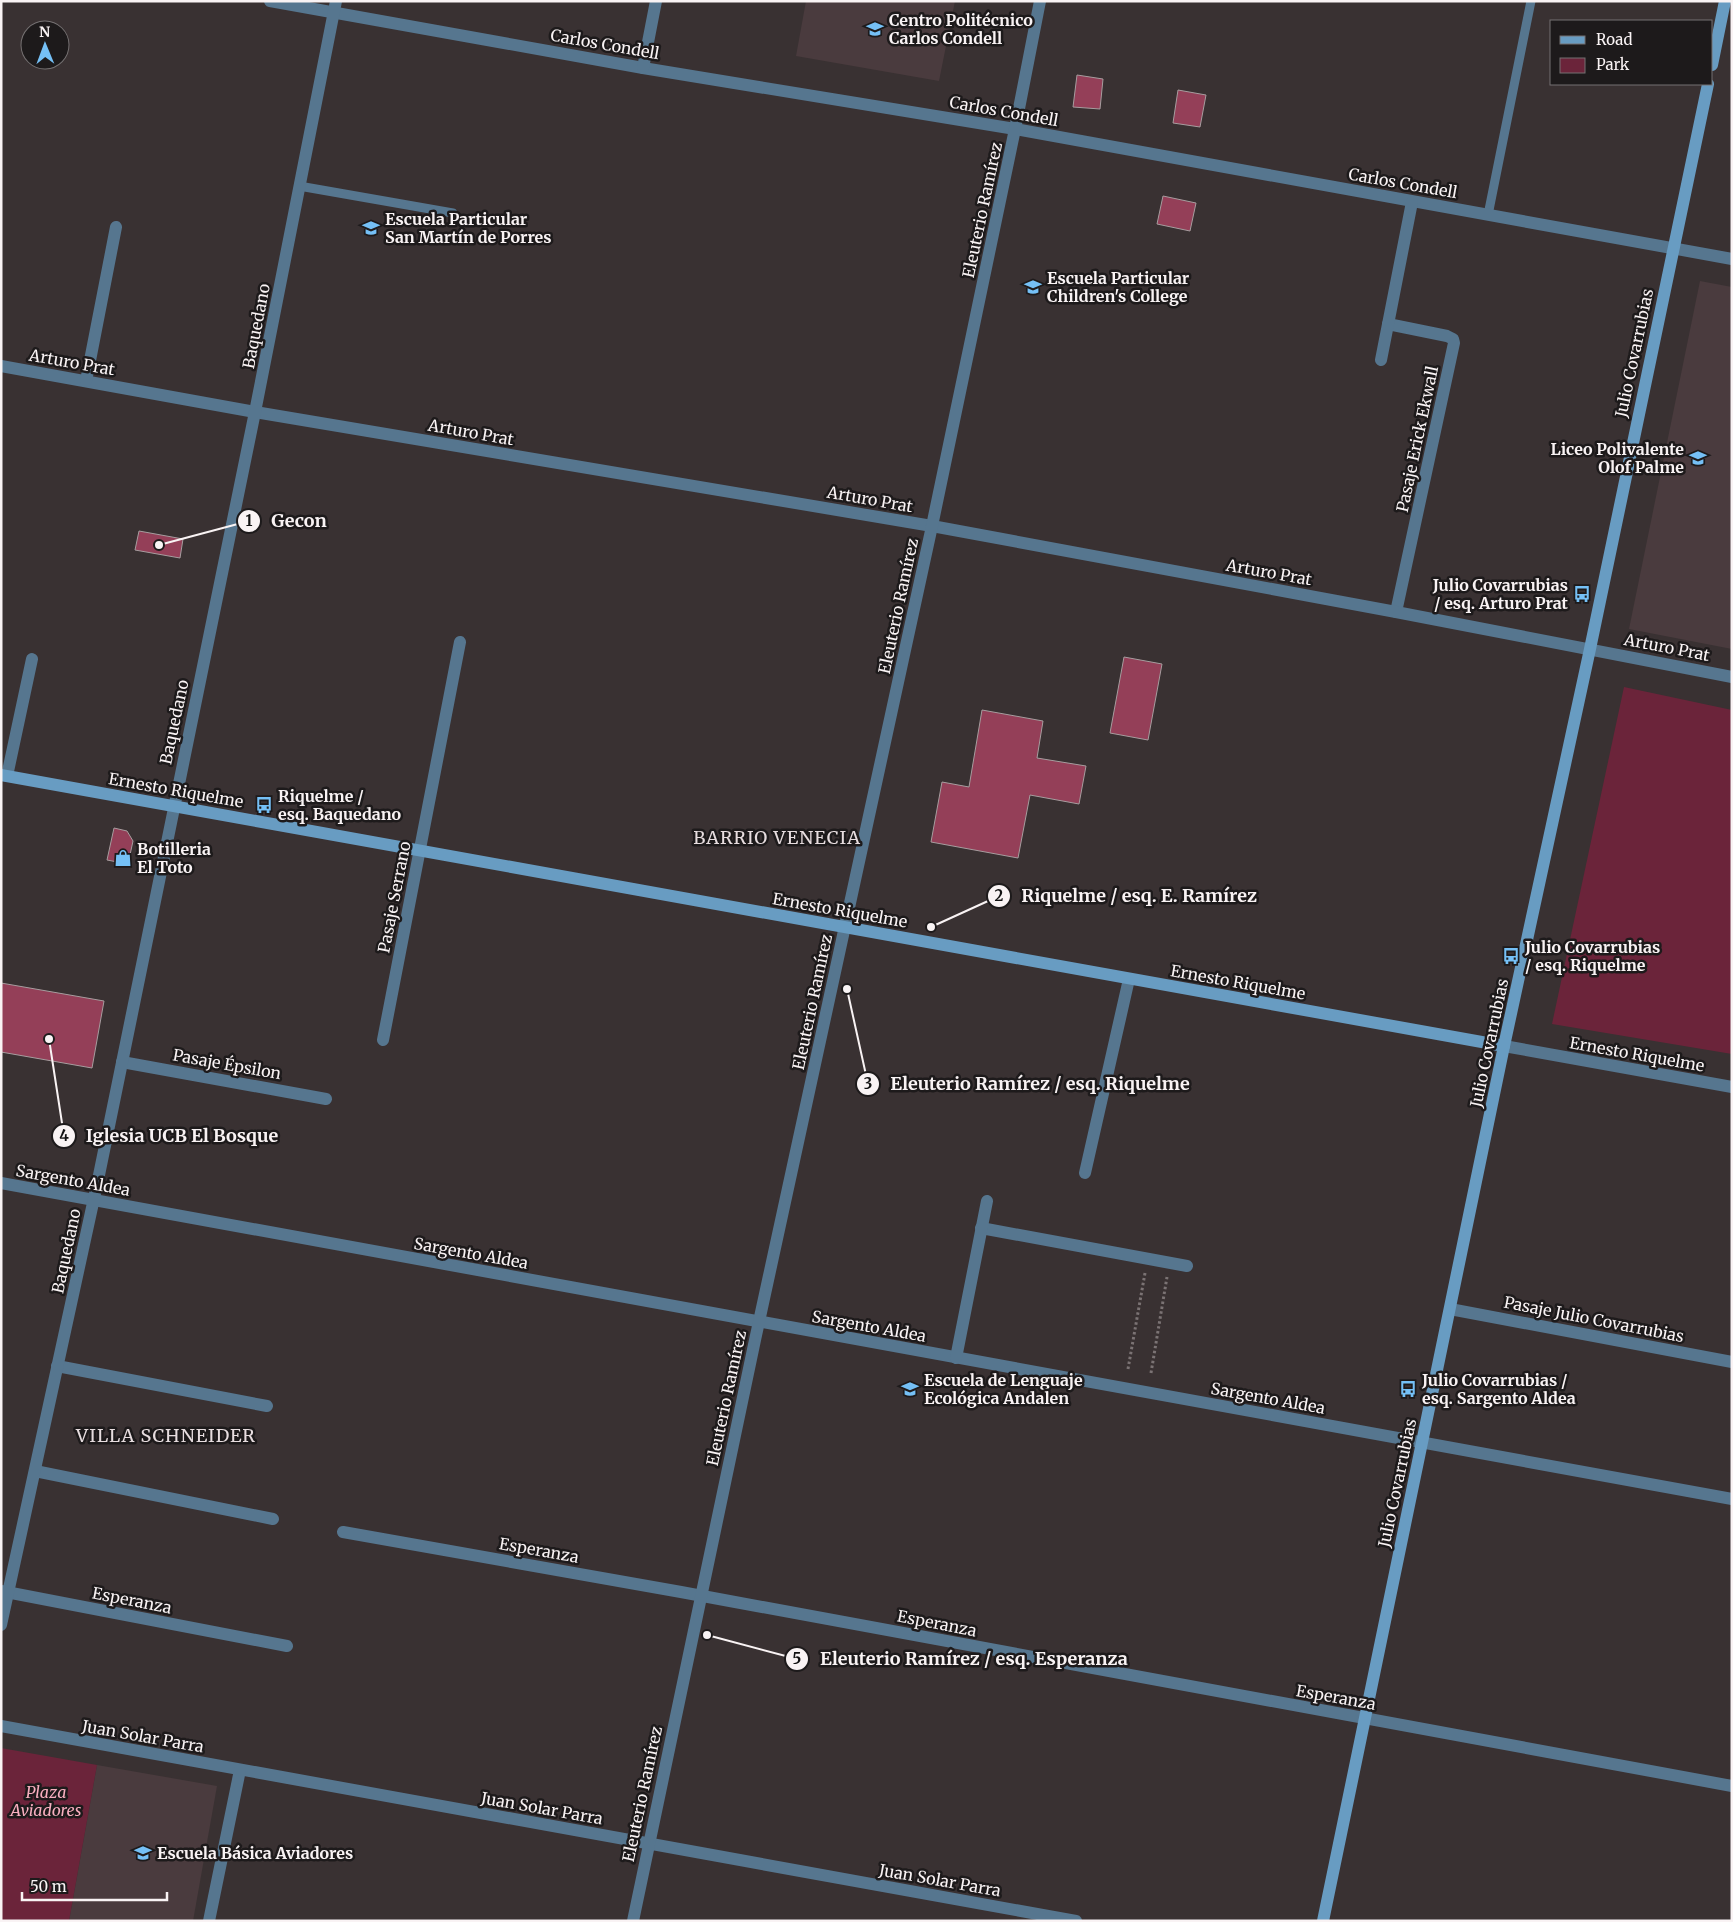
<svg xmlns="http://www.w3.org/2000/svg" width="1733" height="1922" font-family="Merriweather,serif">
<rect width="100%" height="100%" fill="#393132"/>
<g fill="#4a3b3e">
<path d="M806,1H955L939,81L796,56Z"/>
<path d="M1700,281L1732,287V649L1629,629Z"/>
<path d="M97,1765L217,1786L193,1921H69Z"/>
</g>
<g fill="#6b243a">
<path d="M1624,687L1732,710V1054L1552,1024Z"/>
<path d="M1,1748L97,1765L69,1921H1Z"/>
</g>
<g fill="#943f58" stroke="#a79d9f">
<path d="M1077,75L1103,79L1100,109L1073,107Z"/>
<path d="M1178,90L1206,95L1200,127L1173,123Z"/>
<path d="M1163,196L1196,203L1190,231L1157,224Z"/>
<path d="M139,531L183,539L180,558L135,550Z"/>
<path d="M1124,657L1162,664L1148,740L1110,733Z"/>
<path d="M982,710L1043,721L1037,758L1086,766L1079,804L1030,795L1018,858L931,842L942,782L969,787Z"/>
<path d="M114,828L127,831L133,841L128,864L107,860Z"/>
<path d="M1,983L104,1001L92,1068L1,1052Z"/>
</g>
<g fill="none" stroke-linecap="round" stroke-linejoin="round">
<g stroke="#7b7374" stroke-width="3" stroke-dasharray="2.5 2.5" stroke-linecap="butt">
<path d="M1128,1369L1145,1273"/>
<path d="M1151,1373L1167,1277"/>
</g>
<g stroke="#56768f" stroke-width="9">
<path d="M299,186L453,213"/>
<path d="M1488,215L1531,1"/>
</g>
<g stroke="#56768f" stroke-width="12">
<path d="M270,1L643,68L1015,129L1732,259"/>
<path d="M643,68L656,1"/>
<path d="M1388,324L1447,336L1453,339L1454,343L1396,612"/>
<path d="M1381,360L1412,202"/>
<path d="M1,366L255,412L932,526L1396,612L1732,677"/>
<path d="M86,381L116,227"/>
<path d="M7,776L32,659"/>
<path d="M383,1040L460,642"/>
<path d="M1504,1046L1732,1087"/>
<path d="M122,1062L326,1099"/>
<path d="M1085,1173L1129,979"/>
<path d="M1,1183L1732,1499"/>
<path d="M981,1228L1187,1266"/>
<path d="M1450,1309L1732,1362"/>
<path d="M956,1358L987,1201"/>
<path d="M57,1366L267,1406"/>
<path d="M35,1471L273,1519"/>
<path d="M343,1532L681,1592L1732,1786"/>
<path d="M1,1591L287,1646"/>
<path d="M1,1625L98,1180L255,412L336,1"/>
<path d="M1,1726L1076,1921"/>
<path d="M209,1921L240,1770"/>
<path d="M633,1921L755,1340L932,526L1015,129L1040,1"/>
</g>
<g stroke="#689cc2" stroke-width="12">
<path d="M1712,65L1725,1"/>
<path d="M1,775L1504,1046"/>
<path d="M1323,1921L1504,1046L1590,649L1708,84"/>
</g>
</g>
<defs>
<g id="school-bare" transform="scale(1.35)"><path d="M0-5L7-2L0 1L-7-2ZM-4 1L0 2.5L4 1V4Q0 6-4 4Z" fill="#75c0f6" stroke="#1d1a1b" stroke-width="2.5" paint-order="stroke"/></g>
<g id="bus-bare" transform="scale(1.35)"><path d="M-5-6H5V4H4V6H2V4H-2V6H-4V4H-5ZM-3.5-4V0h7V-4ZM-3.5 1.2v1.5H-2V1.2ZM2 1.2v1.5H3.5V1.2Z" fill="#75c0f6" stroke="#1d1a1b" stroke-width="2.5" paint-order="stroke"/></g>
<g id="shop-bare" transform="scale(1.35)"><path d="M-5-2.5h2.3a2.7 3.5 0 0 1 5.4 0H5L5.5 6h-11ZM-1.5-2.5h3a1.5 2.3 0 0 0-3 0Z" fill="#75c0f6" stroke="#1d1a1b" stroke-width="2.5" paint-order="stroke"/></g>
</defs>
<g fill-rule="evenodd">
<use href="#school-bare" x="875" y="29"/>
<use href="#school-bare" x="371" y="228"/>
<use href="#school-bare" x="1033" y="287"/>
<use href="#school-bare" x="1698" y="458"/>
<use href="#bus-bare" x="1582" y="594"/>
<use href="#bus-bare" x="264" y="805"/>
<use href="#shop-bare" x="123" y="858"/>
<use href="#bus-bare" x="1511" y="956"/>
<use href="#school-bare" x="910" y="1389"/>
<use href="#bus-bare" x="1408" y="1389"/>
<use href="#school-bare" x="143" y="1853"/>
</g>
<g text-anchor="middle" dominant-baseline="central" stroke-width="5" stroke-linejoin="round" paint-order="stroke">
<g font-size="16" font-weight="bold" fill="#f9f3f4" stroke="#1d1a1b" text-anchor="start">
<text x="889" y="20">Centro Politécnico<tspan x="889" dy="18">Carlos Condell</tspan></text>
<text x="385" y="219">Escuela Particular<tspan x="385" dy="18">San Martín de Porres</tspan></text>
<text x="1047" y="278">Escuela Particular<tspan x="1047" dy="18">Children's College</tspan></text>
<text x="1684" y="449" text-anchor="end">Liceo Polivalente<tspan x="1684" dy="18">Olof Palme</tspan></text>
<text x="1568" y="585" text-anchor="end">Julio Covarrubias<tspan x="1568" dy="18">/ esq. Arturo Prat</tspan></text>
<text x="278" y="796">Riquelme /<tspan x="278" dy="18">esq. Baquedano</tspan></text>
<text x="137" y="849">Botilleria<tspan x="137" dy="18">El Toto</tspan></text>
<text x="1525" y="947">Julio Covarrubias<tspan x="1525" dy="18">/ esq. Riquelme</tspan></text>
<text x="924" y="1380">Escuela de Lenguaje<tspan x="924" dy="18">Ecológica Andalen</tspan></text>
<text x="1422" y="1380">Julio Covarrubias /<tspan x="1422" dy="18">esq. Sargento Aldea</tspan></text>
<text x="157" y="1853">Escuela Básica Aviadores</text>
</g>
<g font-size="16" fill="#f9f3f4" stroke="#1d1a1b">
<text transform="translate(605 44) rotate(10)">Carlos Condell</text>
<text transform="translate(1004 111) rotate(10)">Carlos Condell</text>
<text transform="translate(1403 183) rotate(10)">Carlos Condell</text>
<text transform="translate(982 210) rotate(-78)">Eleuterio Ramírez</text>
<text transform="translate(256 326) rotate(-79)">Baquedano</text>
<text transform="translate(1634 353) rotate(-78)">Julio Covarrubias</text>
<text transform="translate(72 362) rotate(10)">Arturo Prat</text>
<text transform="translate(471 432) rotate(10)">Arturo Prat</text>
<text transform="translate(1417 439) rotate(-78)">Pasaje Erick Ekwall</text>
<text transform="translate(870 499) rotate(10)">Arturo Prat</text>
<text transform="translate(1269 572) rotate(10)">Arturo Prat</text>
<text transform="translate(898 606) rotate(-78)">Eleuterio Ramírez</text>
<text transform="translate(1667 647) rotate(11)">Arturo Prat</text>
<text transform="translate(174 722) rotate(-78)">Baquedano</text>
<text transform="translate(176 790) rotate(10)">Ernesto Riquelme</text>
<text transform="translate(394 897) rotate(-79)">Pasaje Serrano</text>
<text transform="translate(840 910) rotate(10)">Ernesto Riquelme</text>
<text transform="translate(1238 982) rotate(10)">Ernesto Riquelme</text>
<text transform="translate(812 1002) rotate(-78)">Eleuterio Ramírez</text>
<text transform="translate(1489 1043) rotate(-78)">Julio Covarrubias</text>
<text transform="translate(1637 1054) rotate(10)">Ernesto Riquelme</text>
<text transform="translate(227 1064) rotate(10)">Pasaje Épsilon</text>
<text transform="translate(73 1180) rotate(10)">Sargento Aldea</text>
<text transform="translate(66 1251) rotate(-78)">Baquedano</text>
<text transform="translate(471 1253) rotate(10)">Sargento Aldea</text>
<text transform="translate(1594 1319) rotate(11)">Pasaje Julio Covarrubias</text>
<text transform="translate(869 1326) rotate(10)">Sargento Aldea</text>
<text transform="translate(726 1398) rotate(-78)">Eleuterio Ramírez</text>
<text transform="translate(1268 1398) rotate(10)">Sargento Aldea</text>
<text transform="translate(1397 1483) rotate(-78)">Julio Covarrubias</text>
<text transform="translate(539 1550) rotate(10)">Esperanza</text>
<text transform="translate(132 1600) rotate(11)">Esperanza</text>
<text transform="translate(937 1623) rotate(11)">Esperanza</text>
<text transform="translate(1336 1697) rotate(10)">Esperanza</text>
<text transform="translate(143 1736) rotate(10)">Juan Solar Parra</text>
<text transform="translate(642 1794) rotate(-78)">Eleuterio Ramírez</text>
<text transform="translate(542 1808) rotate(10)">Juan Solar Parra</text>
<text transform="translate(940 1880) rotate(10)">Juan Solar Parra</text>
</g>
<g font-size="16" font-style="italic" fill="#f8aebf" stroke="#1d1a1b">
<text x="46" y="1792">Plaza<tspan x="46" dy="18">Aviadores</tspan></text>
</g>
<g font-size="18" letter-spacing="1" fill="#e7dddf" stroke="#1d1a1b">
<text x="777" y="837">BARRIO VENECIA</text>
<text x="166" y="1435">VILLA SCHNEIDER</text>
</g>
</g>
<path fill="none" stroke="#f9f3f4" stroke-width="2" d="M159 545L249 521M931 927L999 896M847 989L868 1084M49 1039L64 1136M707 1635L797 1659"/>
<g fill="#f9f3f4" stroke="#1d1a1b" stroke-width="2">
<circle cx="159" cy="545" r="5"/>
<circle cx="931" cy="927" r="5"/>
<circle cx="847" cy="989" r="5"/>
<circle cx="49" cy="1039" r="5"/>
<circle cx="707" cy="1635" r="5"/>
<circle cx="249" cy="521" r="12"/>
<circle cx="999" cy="896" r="12"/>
<circle cx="868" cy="1084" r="12"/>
<circle cx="64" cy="1136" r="12"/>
<circle cx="797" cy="1659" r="12"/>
</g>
<g font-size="15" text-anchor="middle" font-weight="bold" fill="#111">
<text x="249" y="526">1</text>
<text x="999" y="901">2</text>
<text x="868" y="1089">3</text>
<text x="64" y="1141">4</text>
<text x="797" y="1664">5</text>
</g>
<g font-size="18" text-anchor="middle" font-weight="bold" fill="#f9f3f4" stroke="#1d1a1b" stroke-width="5" stroke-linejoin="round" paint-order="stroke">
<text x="299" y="527">Gecon</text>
<text x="1139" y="902">Riquelme / esq. E. Ramírez</text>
<text x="1040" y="1090">Eleuterio Ramírez / esq. Riquelme</text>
<text x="182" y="1142">Iglesia UCB El Bosque</text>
<text x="974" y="1665">Eleuterio Ramírez / esq. Esperanza</text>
</g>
<rect width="1733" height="1922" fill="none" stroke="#f9f3f4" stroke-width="5"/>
<rect x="1550" y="20" width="162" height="65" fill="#1d1a1b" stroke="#757172"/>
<rect x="1560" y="36" width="25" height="8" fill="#689cc2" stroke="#757172"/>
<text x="1596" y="45" font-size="15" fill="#f9f3f4">Road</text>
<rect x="1560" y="58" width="25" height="15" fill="#6b243a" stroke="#757172"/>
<text x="1596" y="70" font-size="15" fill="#f9f3f4">Park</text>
<g transform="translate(45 45) rotate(359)"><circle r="24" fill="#1d1a1b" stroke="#757172"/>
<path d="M0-4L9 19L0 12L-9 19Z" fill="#75c0f6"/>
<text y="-8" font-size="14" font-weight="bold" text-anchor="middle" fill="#f9f3f4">N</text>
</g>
<path d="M22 1892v8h145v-8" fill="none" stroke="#f9f3f4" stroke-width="2.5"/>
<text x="30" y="1892" font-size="15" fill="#f9f3f4" stroke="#1d1a1b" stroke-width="4" paint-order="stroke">50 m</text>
</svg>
